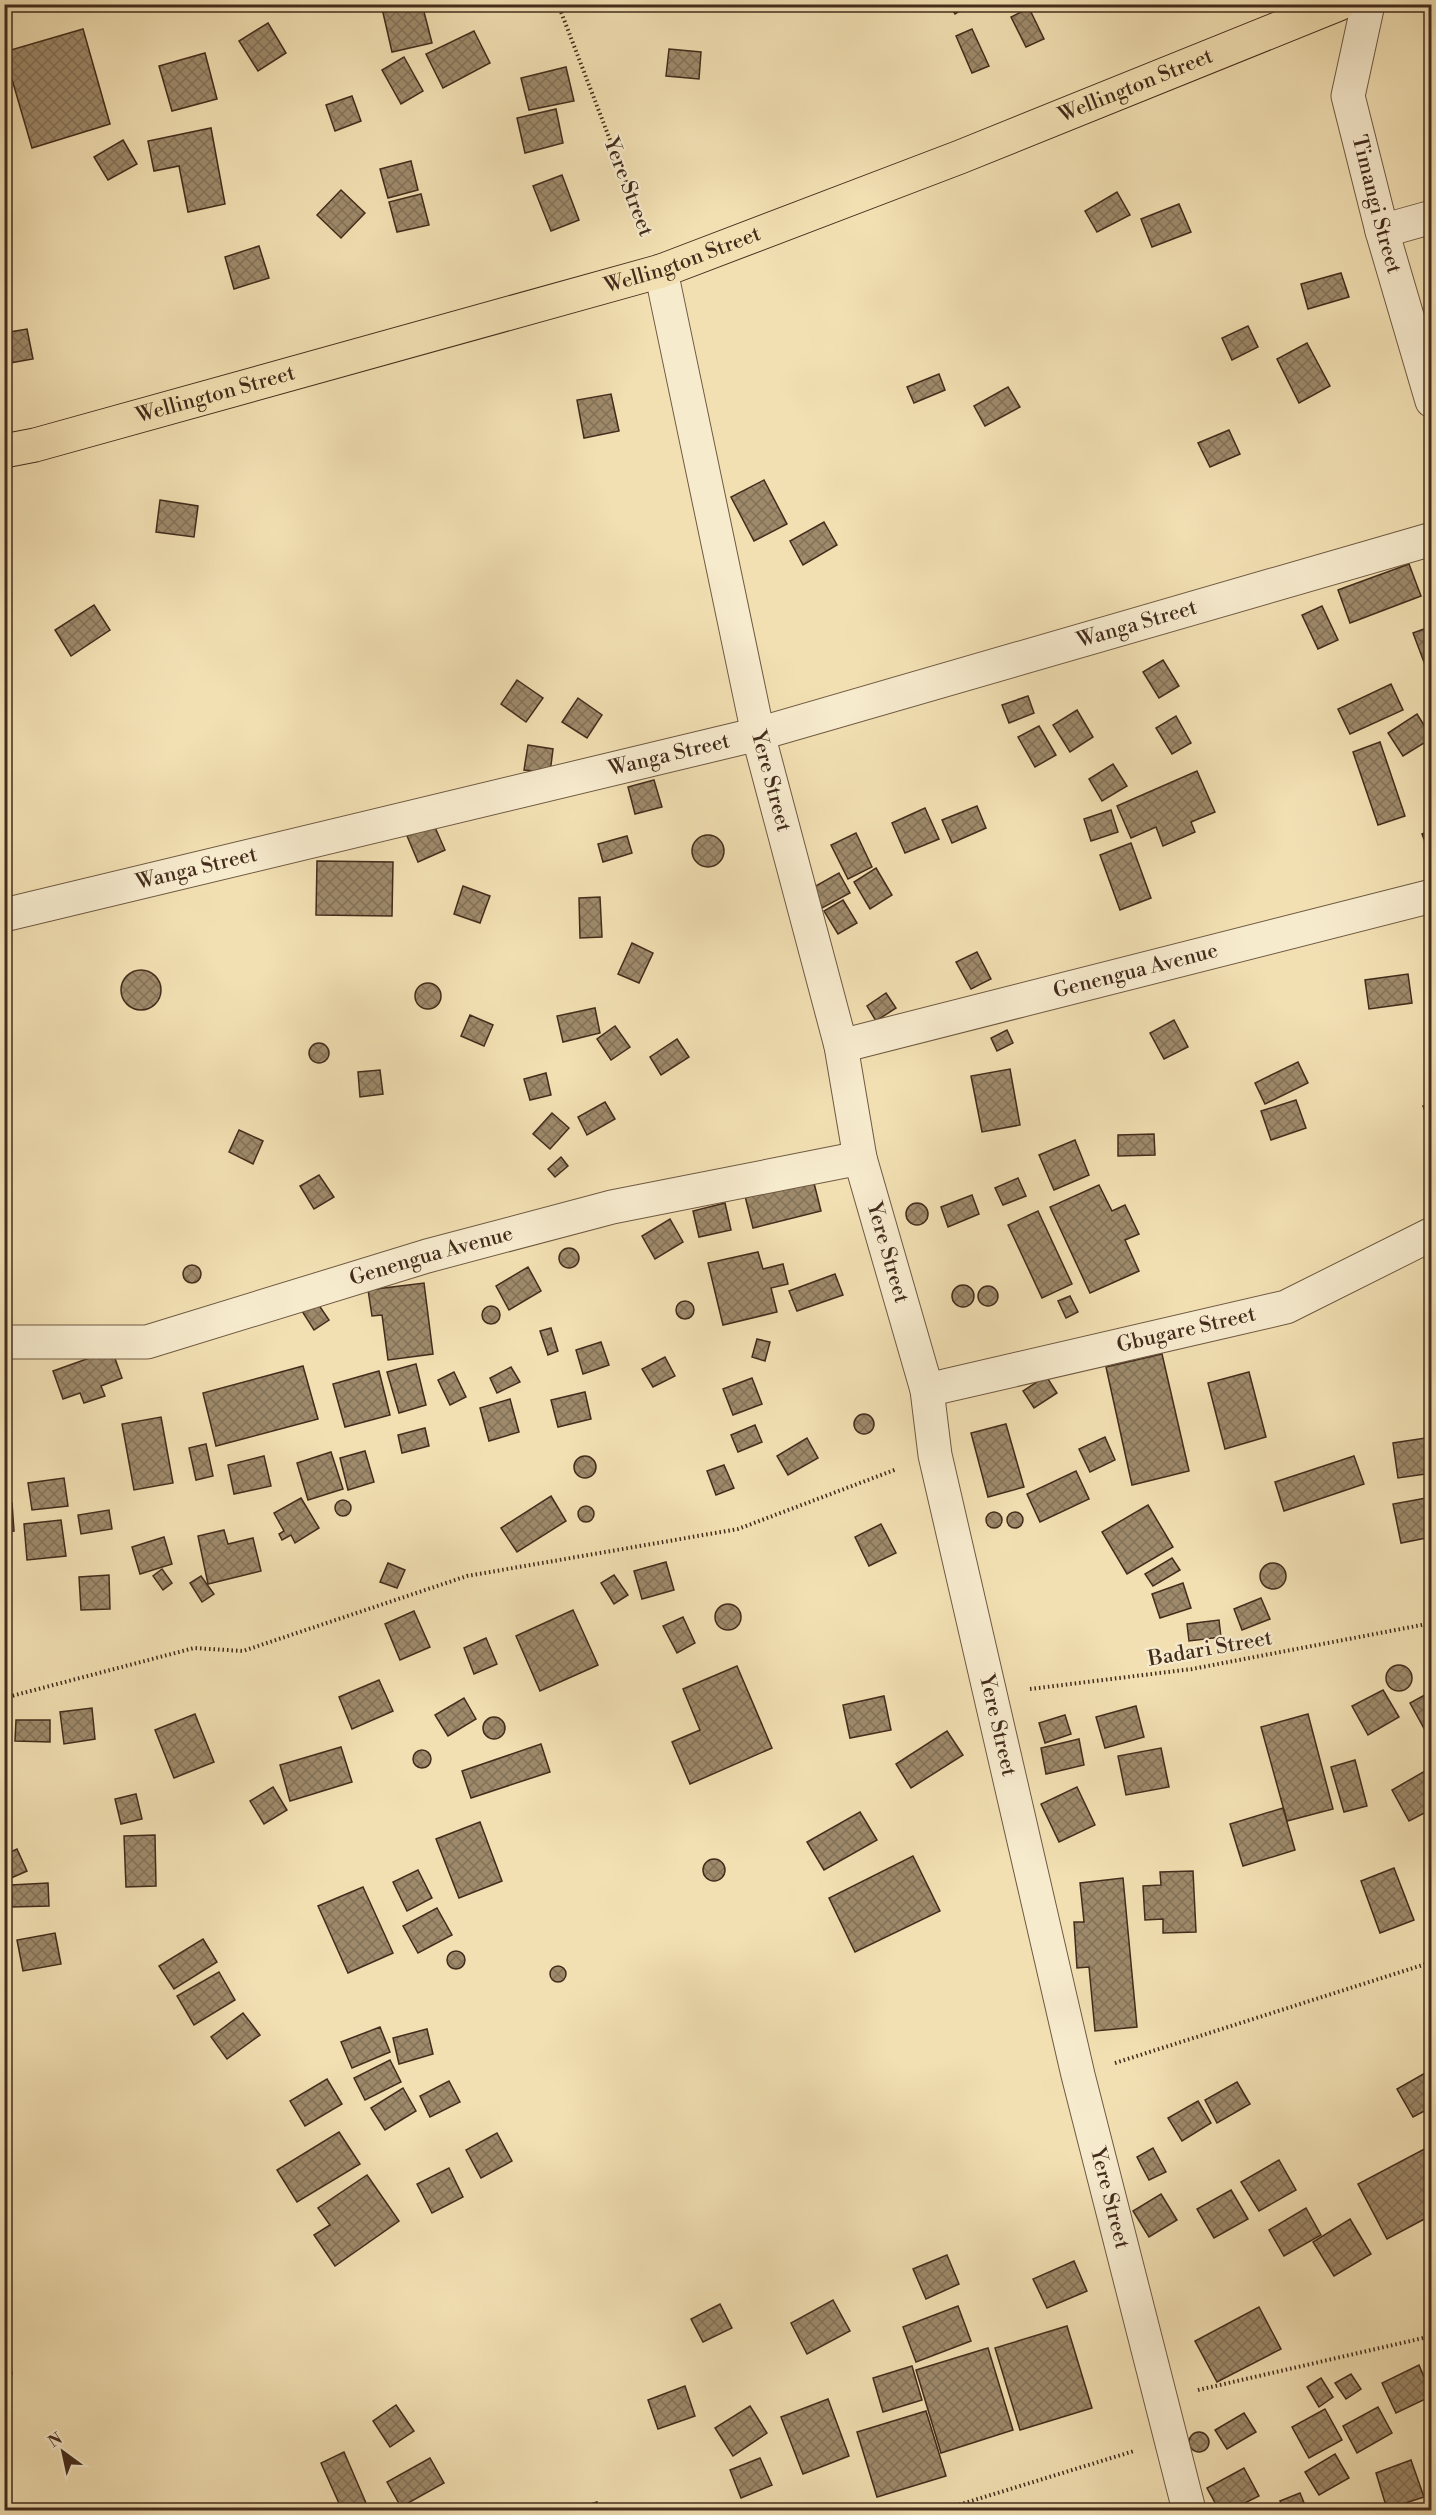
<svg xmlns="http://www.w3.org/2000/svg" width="1436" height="2515" font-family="'Libre Bodoni',serif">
<defs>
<pattern id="building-cross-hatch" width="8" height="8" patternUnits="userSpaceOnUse" patternTransform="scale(1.5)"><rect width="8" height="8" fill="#9e8a6b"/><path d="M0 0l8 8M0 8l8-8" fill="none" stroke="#827157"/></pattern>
</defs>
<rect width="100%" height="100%" fill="#f2e0b3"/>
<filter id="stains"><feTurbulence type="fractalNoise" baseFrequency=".00333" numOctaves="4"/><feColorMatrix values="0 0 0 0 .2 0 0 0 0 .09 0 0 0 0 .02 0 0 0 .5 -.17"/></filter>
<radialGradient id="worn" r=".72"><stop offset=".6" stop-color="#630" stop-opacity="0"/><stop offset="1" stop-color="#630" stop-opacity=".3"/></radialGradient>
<g fill="url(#building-cross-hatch)" stroke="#432c1c" stroke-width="1.5">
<path d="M381,4H422L432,43L392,52Z"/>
<path d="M430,4H451L432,11Z"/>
<path d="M949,4H971L955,14Z"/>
<path d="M1029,8L1044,39L1026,47L1011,17Z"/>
<path d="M268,23L286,53L258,71L239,41Z"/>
<path d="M83,29L110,124L32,148L4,52Z"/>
<path d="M972,29L989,66L972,73L956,36Z"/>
<path d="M474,31L490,63L443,88L426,54Z"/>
<path d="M669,49L701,52L699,79L666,76Z"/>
<path d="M205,53L217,99L172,111L159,66Z"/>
<path d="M404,57L423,91L401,104L382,70Z"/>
<path d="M566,67L574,101L529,110L521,78Z"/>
<path d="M352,96L361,121L335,131L326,105Z"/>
<path d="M556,109L563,143L525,153L517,118Z"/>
<path d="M211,128L225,204L188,212L179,166L154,171L148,141Z"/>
<path d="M123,140L137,164L108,180L94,157Z"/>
<path d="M411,161L418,190L388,198L380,169Z"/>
<path d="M562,175L579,220L551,231L533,186Z"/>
<path d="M341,190L365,213L341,238L317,215Z"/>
<path d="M1117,192L1130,215L1097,232L1085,211Z"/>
<path d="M421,194L429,225L397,232L389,202Z"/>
<path d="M1179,204L1191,232L1152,247L1141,219Z"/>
<path d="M259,246L269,278L234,289L225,257Z"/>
<path d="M1341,273L1349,297L1308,309L1301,284Z"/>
<path d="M1432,311V345L1422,314Z"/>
<path d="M1248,326L1258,347L1232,360L1222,338Z"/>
<path d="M27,329L33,359L4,364V333Z"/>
<path d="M1307,343L1330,386L1299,403L1277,359Z"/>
<path d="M939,374L945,390L914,403L907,387Z"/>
<path d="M1008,387L1020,407L985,426L974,406Z"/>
<path d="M611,394L619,431L584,438L577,400Z"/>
<path d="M1229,430L1240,454L1210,467L1198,443Z"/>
<path d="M764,480L787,524L754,541L731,497Z"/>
<path d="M160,500L198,506L194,537L156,532Z"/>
<path d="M824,522L837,545L803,565L790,541Z"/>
<path d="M1409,564L1421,596L1350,623L1338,590Z"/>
<path d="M94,605L110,630L71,656L55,630Z"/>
<path d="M1322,606L1338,640L1318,649L1302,615Z"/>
<path d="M1432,626V677L1430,678L1413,633Z"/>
<path d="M1163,660L1179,686L1159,698L1143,672Z"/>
<path d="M517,680L543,698L526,722L501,704Z"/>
<path d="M1391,684L1403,710L1350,734L1338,709Z"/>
<path d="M1028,696L1034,713L1009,723L1002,705Z"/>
<path d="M578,698L602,715L587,738L562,722Z"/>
<path d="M1077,710L1093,737L1070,752L1053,725Z"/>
<path d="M1417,714L1432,738L1403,756L1388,733Z"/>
<path d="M1176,716L1191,743L1172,754L1156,728Z"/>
<path d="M1039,726L1056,755L1035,767L1018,737Z"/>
<path d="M1380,742L1405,816L1378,825L1353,752Z"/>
<path d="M528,745L553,749L550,773L524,770Z"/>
<path d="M1113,764L1127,786L1102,801L1089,779Z"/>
<path d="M1197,771L1215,812L1191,822L1195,832L1163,846L1156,827L1131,838L1117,806Z"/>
<path d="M654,780L662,807L635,814L628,787Z"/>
<path d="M977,806L986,828L952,843L942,820Z"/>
<path d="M925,808L939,839L905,853L892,823Z"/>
<path d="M1111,810L1118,832L1091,841L1084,819Z"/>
<path d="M434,825L445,850L418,862L407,836Z"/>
<path d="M1432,830V860L1422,834Z"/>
<path d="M856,833L872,867L848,879L831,845Z"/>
<circle cx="708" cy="851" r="16"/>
<path d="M627,836L632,853L603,862L598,844Z"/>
<path d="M1131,843L1151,898L1120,910L1100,855Z"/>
<path d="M317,861L393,862L392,916L316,915Z"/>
<path d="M876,868L892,895L870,909L854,882Z"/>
<path d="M839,873L850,893L822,908L812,888Z"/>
<path d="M463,886L490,896L480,923L454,914Z"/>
<path d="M600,897L602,937L580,938L579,898Z"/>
<path d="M843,900L857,923L838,934L824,911Z"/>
<path d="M632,943L653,953L639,983L618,974Z"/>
<path d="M977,952L991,979L971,989L956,962Z"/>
<circle cx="141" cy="990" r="20"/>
<path d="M1408,974L1412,1003L1369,1009L1365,980Z"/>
<circle cx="428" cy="996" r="13"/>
<path d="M886,993L896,1008L876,1021L867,1006Z"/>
<path d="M595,1008L600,1033L563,1042L557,1016Z"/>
<path d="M470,1015L493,1025L484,1046L461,1036Z"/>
<path d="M1174,1020L1188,1047L1164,1059L1150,1033Z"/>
<path d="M615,1026L630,1047L611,1060L597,1039Z"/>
<path d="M1007,1030L1013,1043L997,1051L991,1038Z"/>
<path d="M677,1039L689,1057L661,1075L650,1057Z"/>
<circle cx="319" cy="1053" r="10"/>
<path d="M1298,1062L1308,1083L1265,1104L1255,1083Z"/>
<path d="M1010,1069L1020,1125L982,1132L971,1076Z"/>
<path d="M380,1070L383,1094L360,1097L358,1072Z"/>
<path d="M546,1073L551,1095L530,1100L524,1079Z"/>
<path d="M1296,1100L1306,1128L1271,1140L1261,1111Z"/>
<path d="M605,1102L615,1119L587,1135L578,1117Z"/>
<path d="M1432,1103V1129L1423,1106Z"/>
<path d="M552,1113L569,1128L550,1149L533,1134Z"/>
<path d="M239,1130L263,1141L253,1164L229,1152Z"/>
<path d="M1154,1134L1155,1155L1118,1156V1135Z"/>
<path d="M1075,1140L1089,1175L1054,1190L1039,1155Z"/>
<path d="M561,1157L568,1166L555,1177L548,1169Z"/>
<path d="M319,1175L334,1197L314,1209L300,1186Z"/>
<path d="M1018,1178L1026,1196L1003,1205L995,1188Z"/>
<path d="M813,1179L821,1211L753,1228L745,1196Z"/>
<path d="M1099,1185L1112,1211L1125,1205L1139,1234L1125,1240L1139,1271L1090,1293L1050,1207Z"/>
<path d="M972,1195L979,1214L948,1227L941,1207Z"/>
<circle cx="917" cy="1214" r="11"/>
<path d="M725,1203L731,1230L699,1237L693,1211Z"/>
<path d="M1038,1211L1072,1284L1042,1298L1008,1225Z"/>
<path d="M670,1219L683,1242L655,1259L642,1236Z"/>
<circle cx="569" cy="1258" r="10"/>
<path d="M758,1252L763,1269L783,1264L788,1284L771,1288L777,1312L723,1325L708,1263Z"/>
<circle cx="192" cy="1274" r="9"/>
<path d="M528,1267L541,1291L509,1310L496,1286Z"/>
<path d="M835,1274L843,1295L797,1311L789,1291Z"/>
<path d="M424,1283L433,1354L388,1360L382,1315L372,1316L368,1290Z"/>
<circle cx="963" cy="1296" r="11"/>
<circle cx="988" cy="1296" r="10"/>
<path d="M1070,1296L1078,1312L1066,1318L1058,1301Z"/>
<path d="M314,1298L329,1320L314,1330L300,1308Z"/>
<circle cx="685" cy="1310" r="9"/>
<circle cx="491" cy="1315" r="9"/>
<path d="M1432,1310V1333L1425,1312Z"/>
<path d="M551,1328L558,1351L548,1355L540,1331Z"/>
<path d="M757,1339L770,1342L765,1361L752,1357Z"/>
<path d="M601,1342L609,1365L583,1374L576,1350Z"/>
<path d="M112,1350L122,1378L101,1386L105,1396L84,1403L80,1393L63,1399L53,1371Z"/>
<path d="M1162,1354L1189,1471L1132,1485L1106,1367Z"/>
<path d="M665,1357L675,1376L653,1387L642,1369Z"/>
<path d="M416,1364L426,1405L399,1413L387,1372Z"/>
<path d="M303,1366L318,1419L216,1446L203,1393Z"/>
<path d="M511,1367L520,1382L497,1393L490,1378Z"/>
<path d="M379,1371L390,1415L345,1427L333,1384Z"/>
<path d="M454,1372L466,1397L450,1405L438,1380Z"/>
<path d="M1249,1372L1266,1437L1225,1449L1208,1383Z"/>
<path d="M1046,1376L1057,1393L1034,1408L1023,1391Z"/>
<path d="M752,1378L762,1404L733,1415L723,1389Z"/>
<path d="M585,1392L591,1419L558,1427L551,1400Z"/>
<path d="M510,1399L519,1432L489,1441L480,1408Z"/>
<circle cx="864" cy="1424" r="10"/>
<path d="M161,1417L173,1483L134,1490L122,1424Z"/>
<path d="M1006,1424L1024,1487L988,1497L971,1433Z"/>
<path d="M755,1425L762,1442L738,1452L731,1435Z"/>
<path d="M425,1428L429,1446L402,1453L398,1435Z"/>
<path d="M1105,1437L1115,1460L1090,1472L1079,1449Z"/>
<path d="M1432,1437V1473L1398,1478L1393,1443Z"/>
<path d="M807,1438L818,1458L788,1475L777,1456Z"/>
<path d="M206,1444L213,1476L196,1480L189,1448Z"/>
<path d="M365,1451L374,1482L348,1490L340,1458Z"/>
<path d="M331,1452L343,1489L308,1500L297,1463Z"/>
<circle cx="585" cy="1467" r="11"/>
<path d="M264,1456L271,1486L234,1494L228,1465Z"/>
<path d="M1354,1456L1364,1484L1284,1511L1275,1482Z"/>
<path d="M724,1465L734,1488L716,1495L707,1471Z"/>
<path d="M1076,1471L1089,1499L1040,1522L1027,1494Z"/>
<path d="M64,1478L68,1506L32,1510L28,1483Z"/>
<path d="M551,1496L566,1521L517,1552L501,1528Z"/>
<path d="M1432,1497V1537L1401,1543L1393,1504Z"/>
<path d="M301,1498L319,1528L295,1543L291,1535L282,1540L279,1534L284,1531L274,1513Z"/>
<circle cx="343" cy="1508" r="8"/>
<path d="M12,1503L14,1531L4,1532V1504Z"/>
<path d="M1148,1505L1173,1547L1127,1574L1102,1532Z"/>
<circle cx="586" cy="1514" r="8"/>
<path d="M109,1510L112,1529L81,1534L78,1515Z"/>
<circle cx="994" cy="1520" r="8"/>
<circle cx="1015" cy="1520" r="8"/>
<path d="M61,1520L66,1556L27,1560L24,1524Z"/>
<path d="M881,1524L896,1553L869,1566L855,1537Z"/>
<path d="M224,1530L228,1544L253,1538L261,1571L208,1584L198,1536Z"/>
<path d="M164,1537L172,1564L140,1574L132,1547Z"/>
<path d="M1172,1558L1180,1570L1153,1586L1145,1574Z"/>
<path d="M666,1562L674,1590L642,1599L634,1571Z"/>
<circle cx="1273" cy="1576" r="13"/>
<path d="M388,1563L405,1570L397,1588L380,1582Z"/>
<path d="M162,1569L172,1583L163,1590L153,1576Z"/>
<path d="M109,1575L110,1609L81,1610L79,1577Z"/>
<path d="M614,1575L628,1595L614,1604L601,1583Z"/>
<path d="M201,1576L214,1594L202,1602L190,1583Z"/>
<path d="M1183,1583L1191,1608L1160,1618L1152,1594Z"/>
<path d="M1261,1598L1270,1619L1242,1630L1234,1609Z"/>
<circle cx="728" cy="1617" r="13"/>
<path d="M573,1610L598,1665L540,1691L516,1636Z"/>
<path d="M414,1611L430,1647L400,1660L385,1624Z"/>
<path d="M683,1617L695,1643L677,1653L663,1626Z"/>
<path d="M1219,1620L1221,1637L1189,1641L1187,1624Z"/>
<path d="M486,1638L497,1664L474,1674L464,1648Z"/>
<circle cx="1399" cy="1678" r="13"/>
<path d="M737,1666L772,1748L690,1784L672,1742L700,1730L683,1689Z"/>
<path d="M379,1680L393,1711L352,1729L339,1697Z"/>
<path d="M1383,1690L1399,1717L1368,1735L1352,1706Z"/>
<path d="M1432,1691V1729L1426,1732L1410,1703Z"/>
<path d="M884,1696L891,1730L850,1738L843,1705Z"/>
<path d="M464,1698L476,1719L448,1736L435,1715Z"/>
<path d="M1136,1706L1144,1737L1105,1748L1096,1717Z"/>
<path d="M92,1708L95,1739L64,1744L60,1712Z"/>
<path d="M195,1714L214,1762L174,1778L155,1730Z"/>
<path d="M1308,1714L1333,1809L1287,1821L1261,1727Z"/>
<path d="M1065,1715L1071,1734L1045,1743L1039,1723Z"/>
<circle cx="494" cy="1728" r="11"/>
<path d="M16,1720H50V1742L15,1741Z"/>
<path d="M947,1731L963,1755L911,1788L896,1764Z"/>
<path d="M1079,1739L1084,1765L1046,1774L1041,1748Z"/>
<path d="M541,1744L550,1772L471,1798L462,1771Z"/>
<path d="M341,1747L352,1782L290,1801L280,1765Z"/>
<path d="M1161,1748L1169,1787L1126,1795L1118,1756Z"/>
<circle cx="422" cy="1759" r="9"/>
<path d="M1355,1760L1367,1806L1344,1812L1331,1767Z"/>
<path d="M1432,1767V1809L1409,1821L1392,1790Z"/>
<path d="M273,1787L287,1810L264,1824L250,1801Z"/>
<path d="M1077,1787L1095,1825L1059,1842L1041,1804Z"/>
<path d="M136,1794L142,1819L121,1824L115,1799Z"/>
<path d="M1283,1808L1295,1850L1243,1866L1230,1824Z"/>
<path d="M860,1812L877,1840L824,1870L807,1842Z"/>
<path d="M480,1822L502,1881L459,1898L436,1839Z"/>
<path d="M155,1835L156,1886L126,1887L124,1836Z"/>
<path d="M17,1849L27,1871L4,1881V1855Z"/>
<path d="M913,1856L940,1911L855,1952L829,1898Z"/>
<circle cx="714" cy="1870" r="11"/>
<path d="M1394,1868L1414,1920L1380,1933L1361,1881Z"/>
<path d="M418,1870L432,1898L407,1911L393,1882Z"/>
<path d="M1193,1871L1196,1932L1163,1933V1919L1145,1920L1143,1886L1161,1885L1160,1872Z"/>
<path d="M1123,1878L1137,2027L1095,2031L1089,1967L1077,1968L1074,1922H1084L1080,1883Z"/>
<path d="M48,1883L49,1906L12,1907L11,1885Z"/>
<path d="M363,1887L393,1953L348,1973L318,1906Z"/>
<path d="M437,1908L452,1935L418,1953L403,1926Z"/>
<path d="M55,1933L61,1964L23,1971L17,1940Z"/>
<path d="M203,1939L217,1962L174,1989L159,1966Z"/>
<circle cx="456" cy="1960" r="9"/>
<circle cx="558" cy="1974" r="8"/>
<path d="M219,1972L235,2000L194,2025L177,1996Z"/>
<path d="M243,2013L260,2035L227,2059L211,2037Z"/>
<path d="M380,2027L390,2052L352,2068L341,2042Z"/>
<path d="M427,2029L433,2054L399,2064L393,2038Z"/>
<path d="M390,2060L401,2082L365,2100L354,2078Z"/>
<path d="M1427,2072L1432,2079V2107L1413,2117L1397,2089Z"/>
<path d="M327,2079L342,2104L305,2126L290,2101Z"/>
<path d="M449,2081L460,2102L430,2117L420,2096Z"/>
<path d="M1237,2082L1250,2104L1217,2123L1205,2100Z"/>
<path d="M403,2088L416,2111L385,2130L371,2108Z"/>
<path d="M1198,2101L1211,2123L1182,2141L1168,2118Z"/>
<path d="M339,2132L360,2164L297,2202L277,2170Z"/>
<path d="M497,2133L512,2161L481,2178L466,2150Z"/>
<path d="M1432,2145V2215L1387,2239L1358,2184Z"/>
<path d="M1153,2148L1166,2172L1149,2180L1137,2157Z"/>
<path d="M1279,2160L1296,2190L1259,2211L1241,2182Z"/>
<path d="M449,2168L463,2197L432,2213L417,2184Z"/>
<path d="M367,2175L399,2221L335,2266L314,2235L330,2225L318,2208Z"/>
<path d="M1231,2190L1248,2219L1214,2238L1197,2209Z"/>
<path d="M1161,2194L1177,2220L1149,2237L1133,2211Z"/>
<path d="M1306,2208L1321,2235L1284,2256L1269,2230Z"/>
<path d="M1350,2219L1371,2254L1334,2276L1313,2242Z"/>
<path d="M947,2255L959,2284L926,2299L913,2269Z"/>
<path d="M1074,2261L1087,2291L1047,2308L1033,2279Z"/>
<path d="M833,2300L850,2331L807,2354L791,2323Z"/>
<path d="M720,2304L732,2328L703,2342L691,2319Z"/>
<path d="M958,2306L971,2341L916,2362L903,2327Z"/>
<path d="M1259,2307L1281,2349L1217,2382L1195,2341Z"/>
<path d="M1067,2326L1092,2408L1020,2430L995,2348Z"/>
<path d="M4,2345H7L12,2374L4,2375Z"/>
<path d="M988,2348L1013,2430L941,2453L916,2370Z"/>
<path d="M1419,2365L1432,2396L1396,2413L1382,2383Z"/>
<path d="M912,2366L922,2400L883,2412L873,2378Z"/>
<path d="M1432,2372V2387L1426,2374Z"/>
<path d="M1351,2374L1361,2389L1346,2399L1335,2383Z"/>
<path d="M1321,2378L1333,2397L1319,2407L1307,2387Z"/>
<path d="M685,2386L695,2416L658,2429L648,2400Z"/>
<path d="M828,2399L849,2456L803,2474L781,2417Z"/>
<path d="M396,2405L414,2431L390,2447L373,2421Z"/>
<path d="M750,2406L767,2433L733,2456L715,2428Z"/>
<path d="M1378,2407L1392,2433L1357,2453L1343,2426Z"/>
<path d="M1325,2409L1342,2440L1309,2458L1292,2427Z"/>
<path d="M926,2411L946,2476L877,2497L857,2432Z"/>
<path d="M1244,2413L1256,2432L1227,2449L1215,2430Z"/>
<circle cx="1199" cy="2442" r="10"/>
<path d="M344,2452L366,2503L348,2510H342L321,2463Z"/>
<path d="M1335,2454L1349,2478L1319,2495L1305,2472Z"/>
<path d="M430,2458L444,2483L401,2507L387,2482Z"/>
<path d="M760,2458L772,2485L741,2498L730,2470Z"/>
<path d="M1411,2460L1424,2497L1387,2509L1376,2473Z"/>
<path d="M1244,2468L1259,2496L1231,2510H1219L1207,2488Z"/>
<path d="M1300,2493L1307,2510H1284L1280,2501Z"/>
<path d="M597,2502L600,2510H571Z"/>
</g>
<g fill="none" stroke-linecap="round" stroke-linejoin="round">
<g stroke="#6f5942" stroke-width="35">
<g id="minor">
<path id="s1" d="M1368,4L1348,96L1382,231L1432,401"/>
<path d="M1382,231L1432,217"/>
<path id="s2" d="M661,271L758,734L841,1046L860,1158L927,1390L935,1455L1078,2075L1189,2510"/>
<path id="s3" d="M4,915L758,734L1432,539"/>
<path id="s4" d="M841,1046L1432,896"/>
<path id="s5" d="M4,1342H147L427,1256L612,1207L860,1158"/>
<path id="s6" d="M927,1390L1286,1307L1432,1234"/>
</g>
</g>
<g stroke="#432c1c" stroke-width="35">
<g id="major">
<path id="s7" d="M4,451L35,445L661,271L960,157L1339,4"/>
</g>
</g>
<g stroke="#432c1c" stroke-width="4" stroke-dasharray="1.5 3" stroke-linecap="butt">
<path d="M558,4L646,234"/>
<path d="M1030,1689L1192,1669L1432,1623"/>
<path d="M4,1698L194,1648L243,1651L467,1576L738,1529L897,1469"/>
<path d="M1115,2063L1432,1962"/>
<path d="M1198,2390L1432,2336"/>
<path d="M942,2510L1134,2451"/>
</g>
<use href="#minor" stroke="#f7ebce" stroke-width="33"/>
<use href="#major" stroke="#f2e0b3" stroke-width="33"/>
</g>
<g text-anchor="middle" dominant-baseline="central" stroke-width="4.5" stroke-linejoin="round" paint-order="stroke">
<g font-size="21" fill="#432c1c" stroke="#f7ebce">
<text stroke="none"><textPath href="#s7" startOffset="1191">Wellington Street</textPath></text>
<text transform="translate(628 187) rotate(69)">Yere Street</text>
<text stroke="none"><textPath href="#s1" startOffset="206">Timangi Street</textPath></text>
<text stroke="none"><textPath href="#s7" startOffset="705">Wellington Street</textPath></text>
<text stroke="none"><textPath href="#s7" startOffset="219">Wellington Street</textPath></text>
<text stroke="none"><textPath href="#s3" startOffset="1170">Wanga Street</textPath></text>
<text stroke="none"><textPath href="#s3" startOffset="684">Wanga Street</textPath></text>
<text stroke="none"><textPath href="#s2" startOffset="522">Yere Street</textPath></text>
<text stroke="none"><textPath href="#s3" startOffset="198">Wanga Street</textPath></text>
<text stroke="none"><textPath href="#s4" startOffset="304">Genengua Avenue</textPath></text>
<text stroke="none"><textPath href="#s2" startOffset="1008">Yere Street</textPath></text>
<text stroke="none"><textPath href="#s5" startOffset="440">Genengua Avenue</textPath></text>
<text stroke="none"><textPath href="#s6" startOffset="266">Gbugare Street</textPath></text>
<text transform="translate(1210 1649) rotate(-10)">Badari Street</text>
<text stroke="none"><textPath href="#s2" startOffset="1494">Yere Street</textPath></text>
<text stroke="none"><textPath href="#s2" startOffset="1980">Yere Street</textPath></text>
</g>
</g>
<rect width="1436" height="2515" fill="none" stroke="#f2e0b3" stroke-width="24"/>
<rect x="6" y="6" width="1424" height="2503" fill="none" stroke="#432c1c" stroke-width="3"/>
<rect x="12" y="12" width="1412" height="2491" fill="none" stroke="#432c1c" stroke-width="1.5"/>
<g transform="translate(63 2452) rotate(327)" stroke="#f7ebce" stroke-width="4.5" paint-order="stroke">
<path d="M0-4.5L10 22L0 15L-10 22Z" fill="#432c1c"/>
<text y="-9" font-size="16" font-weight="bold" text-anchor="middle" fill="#432c1c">N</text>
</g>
<rect width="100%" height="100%" filter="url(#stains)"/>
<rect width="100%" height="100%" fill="url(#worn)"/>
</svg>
